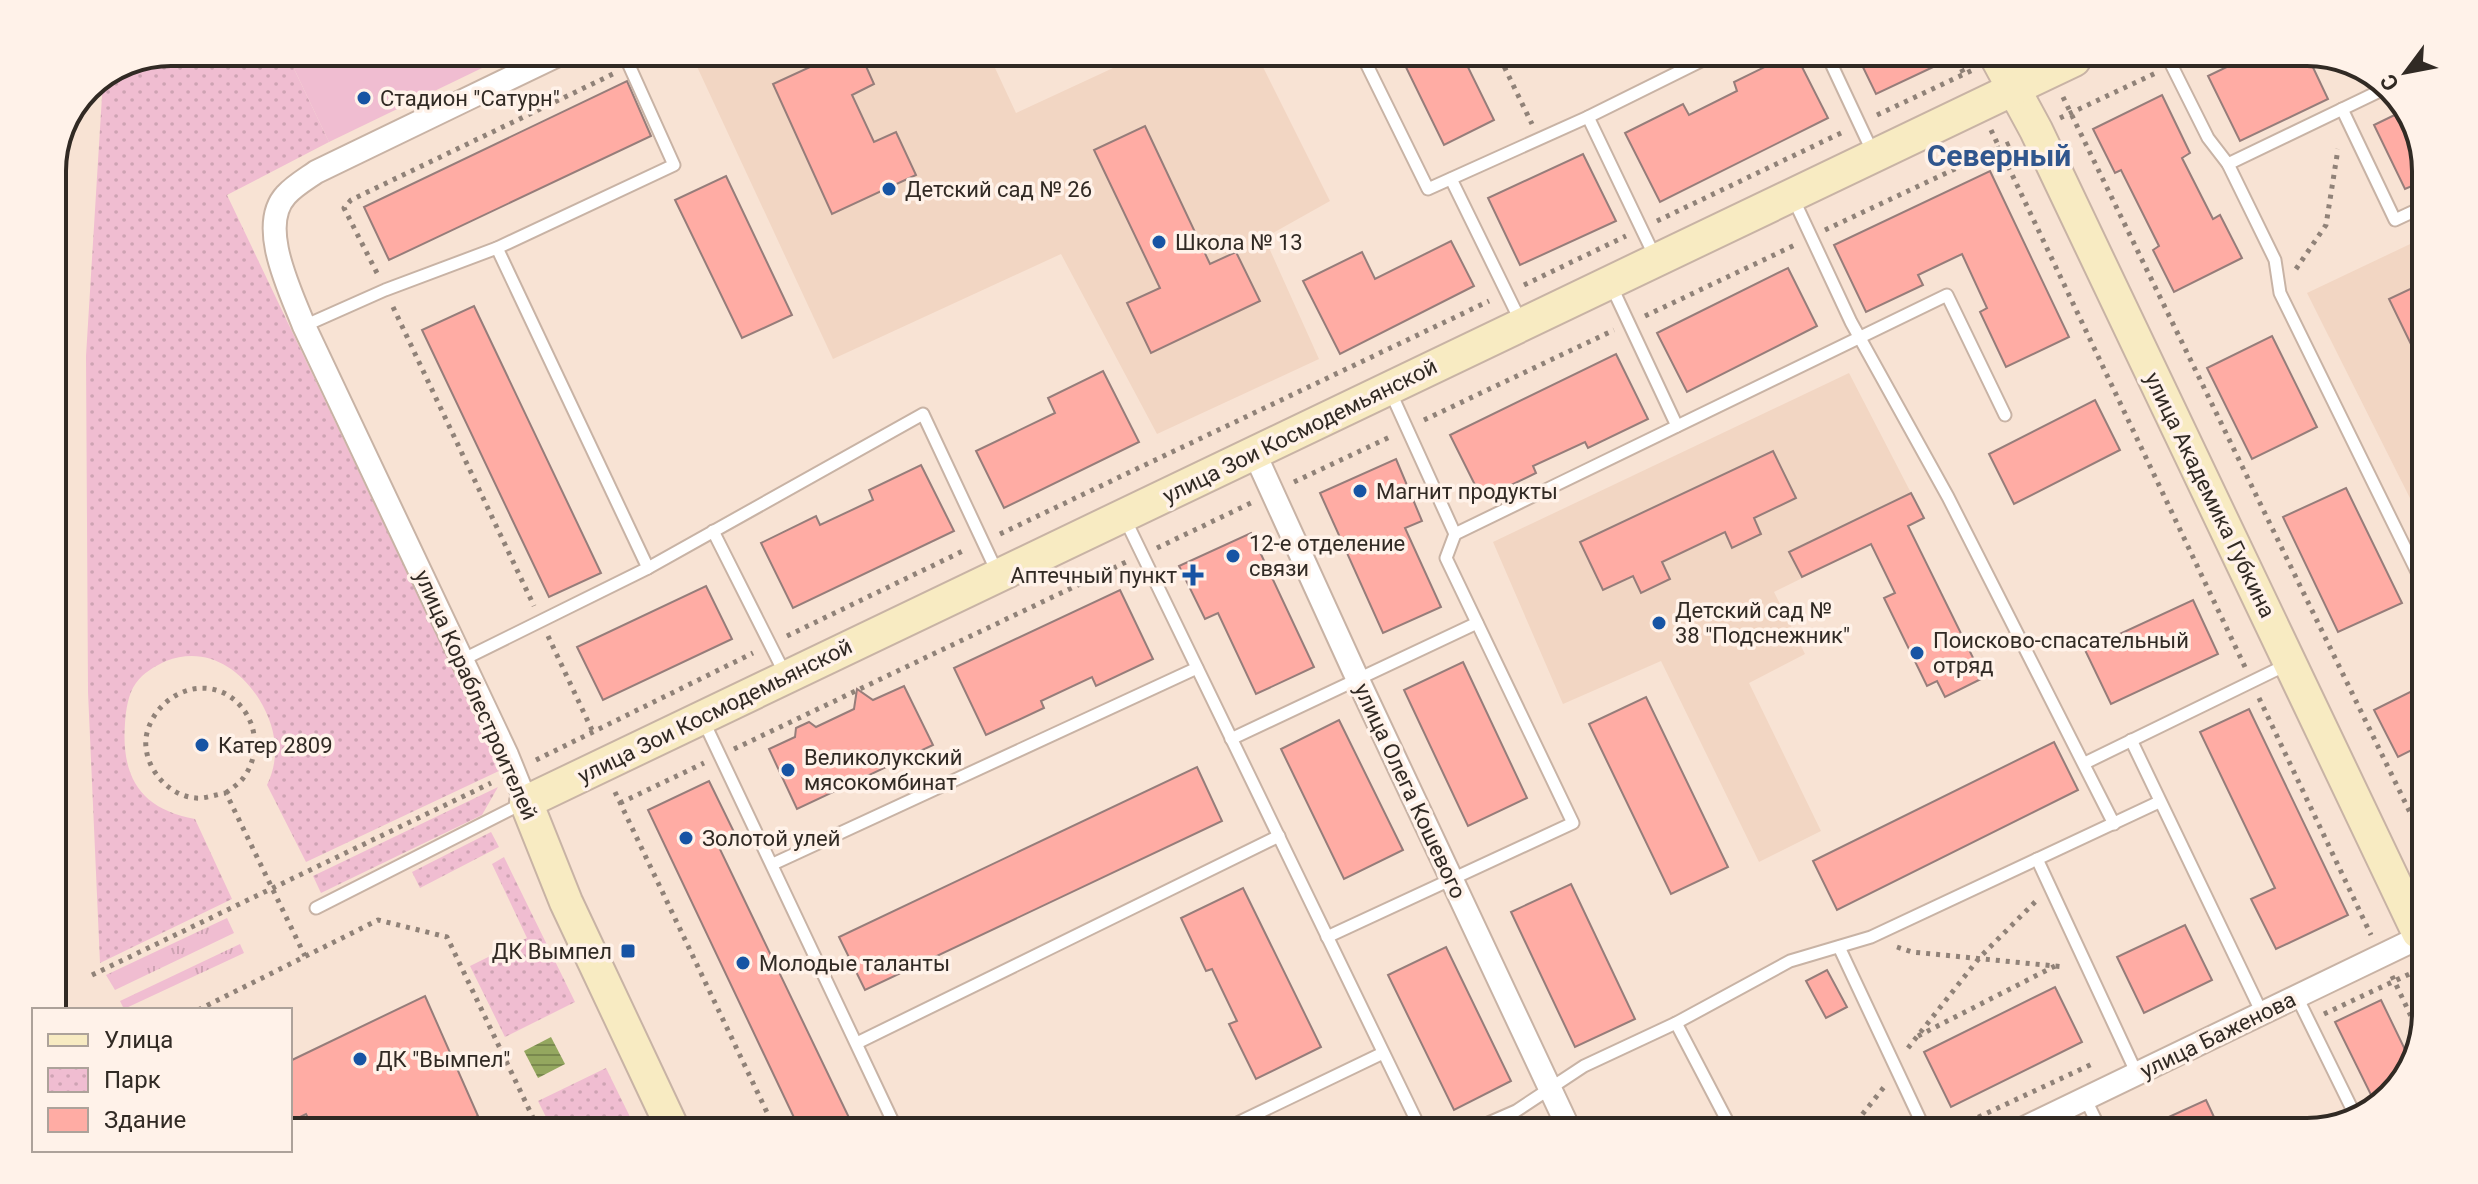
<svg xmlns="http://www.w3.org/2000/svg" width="2478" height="1184" font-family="Roboto,sans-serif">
<defs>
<pattern id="grass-tufts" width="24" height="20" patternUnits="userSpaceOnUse" patternTransform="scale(2)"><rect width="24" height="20" fill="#f0bdd1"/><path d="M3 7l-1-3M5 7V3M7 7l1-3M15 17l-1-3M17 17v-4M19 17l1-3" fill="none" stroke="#cea3b3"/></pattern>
<pattern id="park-dots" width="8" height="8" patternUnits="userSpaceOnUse" patternTransform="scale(2)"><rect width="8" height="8" fill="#f0bdd1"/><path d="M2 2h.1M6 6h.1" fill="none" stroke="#cea3b3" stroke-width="1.8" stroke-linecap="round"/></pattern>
<pattern id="water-rules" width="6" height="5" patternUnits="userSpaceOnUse" patternTransform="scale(2)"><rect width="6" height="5" fill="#94a75f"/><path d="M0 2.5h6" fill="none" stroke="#79884e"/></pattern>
</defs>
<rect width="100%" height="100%" fill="#f8e3d4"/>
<g fill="#f2d6c3">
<path d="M701,54L989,55L1016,113L1139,56L1258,57L1330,201L1273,233L1270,250L1319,359L1157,434L1061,254L833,359L693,58Z"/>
<path d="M2425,237L2422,522L2307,293Z"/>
<path d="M1849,373L1924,518L1774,592L1805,654L1749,683L1821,831L1759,862L1661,661L1563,704L1493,542Z"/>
</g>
<g fill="url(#grass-tufts)">
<path d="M227,918L234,933L115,990L106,975Z"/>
<path d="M240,944L244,953L124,1009L120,1001Z"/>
</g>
<g fill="url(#park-dots)">
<path d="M171,52H286L329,142L227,195L501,770L306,862L267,785C281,756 276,727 259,699C238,666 204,646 166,661C155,666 143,673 136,683C128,694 126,710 125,723C121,778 141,809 195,819L232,899L100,963L88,692L86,356L103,80Z"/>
<path d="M498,787L482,815L321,893L313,876Z"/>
<path d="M491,832L499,847L420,888L412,872Z"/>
<path d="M504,857L575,1002L505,1037L470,966L527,938L492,864Z"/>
<path d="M606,1068L634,1125H550L538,1101Z"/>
</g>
<path fill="#f0bdd1" d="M286,52L513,53L329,142Z"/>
<path fill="url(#water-rules)" d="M551,1037L565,1064L538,1078L524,1051Z"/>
<g fill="#ffaca4" stroke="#967d7a" stroke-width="2">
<path d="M836,55H861L874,84L852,95L874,142L896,132L916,175L832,214L773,84Z"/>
<path d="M1401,57H1463L1494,120L1444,145Z"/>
<path d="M1781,59H1798L1828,118L1660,202L1625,133L1683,104L1689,115L1737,91L1734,82Z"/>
<path d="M1859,59L1948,60L1876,94Z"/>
<path d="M2239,61H2310L2328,99L2240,141L2208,76Z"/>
<path d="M627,81L651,136L389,260L364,207Z"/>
<path d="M2162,95L2190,153L2182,158L2213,219L2220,215L2242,258L2174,292L2153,250L2159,246L2121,170L2115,173L2093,129Z"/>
<path d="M2407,109L2426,164V180L2405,189L2374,125Z"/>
<path d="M1145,126L1210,264L1236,252L1260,301L1151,353L1127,303L1160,288L1094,150Z"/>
<path d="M1583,154L1616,221L1520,265L1488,198Z"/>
<path d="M1990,171L2069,337L2006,367L1980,312L1987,308L1962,254L1918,275L1923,285L1866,312L1834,245Z"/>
<path d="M726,176L792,315L742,338L675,200Z"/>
<path d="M1451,241L1474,286L1340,354L1303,281L1362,252L1375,279Z"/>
<path d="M1788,268L1817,326L1687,392L1657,333Z"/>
<path d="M2425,282L2424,371L2389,299Z"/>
<path d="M474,306L601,573L549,597L422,330Z"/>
<path d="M2272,336L2317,427L2252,459L2207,368Z"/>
<path d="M1616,354L1648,419L1588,448L1585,442L1533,466L1536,473L1482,499L1450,435Z"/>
<path d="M1103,371L1139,442L1004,508L976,451L1055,413L1048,398Z"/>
<path d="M2095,400L2120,450L2014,504L1989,454Z"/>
<path d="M1773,451L1796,498L1754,518L1761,534L1732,548L1725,532L1662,562L1670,579L1641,593L1633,576L1603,590L1580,542Z"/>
<path d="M1396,459L1422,521L1405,528L1441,607L1383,633L1320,493Z"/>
<path d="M921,465L954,531L793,608L761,543L816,516L820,525L873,500L869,490Z"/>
<path d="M2346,488L2402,603L2338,632L2283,517Z"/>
<path d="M1911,493L1924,518L1908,526L1983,678L1945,697L1937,681L1927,686L1884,598L1895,593L1871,544L1802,577L1789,552Z"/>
<path d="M1251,533L1314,667L1256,694L1218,613L1205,619L1179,566Z"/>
<path d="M706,586L732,639L603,700L577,647Z"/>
<path d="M1120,590L1153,659L1096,686L1092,677L1041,701L1044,708L986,735L954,668Z"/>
<path d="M2193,600L2218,654L2111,704L2085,650Z"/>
<path d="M1463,662L1527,798L1468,826L1404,690Z"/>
<path d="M904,686L933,745L797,809L769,749L795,737L796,728L809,722L816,727L854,709L857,689L873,700Z"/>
<path d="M2420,687V746L2398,757L2374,710Z"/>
<path d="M1646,697L1728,867L1671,894L1589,724Z"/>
<path d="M2249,709L2348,915L2276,949L2251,899L2275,888L2200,732Z"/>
<path d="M1339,720L1403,850L1344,879L1281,749Z"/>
<path d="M2054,742L2078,790L1837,910L1813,861Z"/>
<path d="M1197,767L1222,821L865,990L839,937Z"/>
<path d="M709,781L734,832L716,841L853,1126H798L648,810Z"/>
<path d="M1571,884L1635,1019L1575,1047L1511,912Z"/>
<path d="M1243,888L1321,1047L1256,1079L1229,1024L1237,1021L1212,969L1206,971L1181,918Z"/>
<path d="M2185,925L2212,980L2144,1013L2117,957Z"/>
<path d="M1446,947L1511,1081L1454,1110L1388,975Z"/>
<path d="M1827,970L1847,1007L1826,1018L1806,981Z"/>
<path d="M2055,987L2082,1042L1951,1107L1924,1052Z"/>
<path d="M425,996L478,1116L460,1124H311L306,1114L290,1122V1061Z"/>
<path d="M2381,1000L2412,1064L2377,1107L2335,1022Z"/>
<path d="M2206,1100L2221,1132L2138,1131Z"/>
</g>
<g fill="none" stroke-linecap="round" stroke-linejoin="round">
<g stroke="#c8b3a5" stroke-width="15">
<g id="lane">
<path d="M1363,57L1428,189L1588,117L1656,259"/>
<path d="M1829,59L1874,155"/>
<path d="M2169,60L2208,138L2228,164L2275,260L2280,293L2422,582"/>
<path d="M2342,109L2395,220L2425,206"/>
<path d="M1588,117L1705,59"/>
<path d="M2228,164L2386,88"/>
<path d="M1451,179L1521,322"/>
<path d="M1793,198L1851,322L1948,497L2114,824"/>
<path d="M497,248L648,568"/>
<path d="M1610,283L1677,426"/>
<path d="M304,326L385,290L497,248L674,165L624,54"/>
<path d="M1125,519L1420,1128"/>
<path d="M713,531L785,674"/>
<path d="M1455,534L1947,295L2005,415"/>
<path d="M462,660L648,568L923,414L998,574"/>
<path d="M704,722L895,1126"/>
<path d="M1231,739L1477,623"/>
<path d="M2131,740L2262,1013"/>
<path d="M2085,763L2286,665"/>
<path d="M2037,859L2137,1074"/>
<path d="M773,864L1197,668"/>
<path d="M316,908L525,802"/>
<path d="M1327,937L1573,823L1446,558L1455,534L1390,391"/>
<path d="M1839,947L1925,1130"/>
<path d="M2297,997L2356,1117"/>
<path d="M1676,1023L1732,1130"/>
<path d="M857,1043L1279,836"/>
<path d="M2085,1098L2101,1131"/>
<path d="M1229,1127L1383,1053"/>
<path d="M1477,1128L1516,1111L1584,1066L1676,1023L1790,961L1871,937L2159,802"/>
</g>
</g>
<g stroke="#c8b3a5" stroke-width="26">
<g id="street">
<path d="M1254,452L1358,680L1569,1129"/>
<path d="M526,802L507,755L304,326C291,292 257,226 286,195C294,186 306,179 316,172L560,54"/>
<path d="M2018,1131L2418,938"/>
</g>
</g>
<g stroke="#c8b3a5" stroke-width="36">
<g id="secondary">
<path d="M1998,60L2036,130L2418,932"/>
<path d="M671,1125L566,902L526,802L2074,60"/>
</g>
</g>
<g stroke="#908278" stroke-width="5" stroke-dasharray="4 6" stroke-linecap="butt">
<path d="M1500,58L1532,124"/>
<path d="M1957,60L1964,74"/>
<path d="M2063,97L2419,831"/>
<path d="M1877,115L1973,70"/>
<path d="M2060,118L2156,73"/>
<path d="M1991,130L2245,667"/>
<path d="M1657,221L1843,132"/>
<path d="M1825,230L2012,142"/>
<path d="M2296,269L2326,225L2338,149"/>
<path d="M377,273L344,208L351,200L613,74"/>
<path d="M1524,285L1626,236"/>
<path d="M393,307L534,606"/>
<path d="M1645,316L1795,245"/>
<path d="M1424,420L1614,330"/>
<path d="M1294,482L1390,437"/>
<path d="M1000,534L1489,301"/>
<path d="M1157,548L1253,502"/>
<path d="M548,636L592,730"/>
<path d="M787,636L965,550"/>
<path d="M2259,698L2371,935"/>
<path d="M734,749L1126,562"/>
<path d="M536,760L753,653"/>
<path d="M615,792L773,1125"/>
<path d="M226,793C232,788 240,783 244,777C264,749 255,709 224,693C190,677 151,703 146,738C143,766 167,796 196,798C205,799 217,794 226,793L305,956"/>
<path d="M620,803L704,763"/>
<path d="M1897,947L1912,952L2065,967"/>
<path d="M92,975L491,783"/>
<path d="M2392,976L2417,1029"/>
<path d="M198,1010L378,920L447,937L536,1124"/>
<path d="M2324,1014L2418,970"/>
<path d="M1918,1036L2055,966"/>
<path d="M1908,1048L1980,957L2038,899"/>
<path d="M1850,1130L1884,1087"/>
<path d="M1951,1130L2092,1064"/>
</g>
<use href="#lane" stroke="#fff" stroke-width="11"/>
<use href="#street" stroke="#fff" stroke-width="22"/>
<use href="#secondary" stroke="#f8ebc2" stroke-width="32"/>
</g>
<g fill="#1754a4" stroke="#fff2e9" stroke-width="3">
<circle cx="364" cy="98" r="8"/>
<circle cx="889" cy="189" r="8"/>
<circle cx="1159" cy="242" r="8"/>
<circle cx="1360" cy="491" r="8"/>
<circle cx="1233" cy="556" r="8"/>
<path d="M1189 563h8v8h8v8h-8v8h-8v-8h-8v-8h8z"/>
<circle cx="1659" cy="623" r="8"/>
<circle cx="1917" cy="653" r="8"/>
<circle cx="202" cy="745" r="8"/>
<circle cx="788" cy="770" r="8"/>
<circle cx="686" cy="838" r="8"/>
<rect x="620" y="943" width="16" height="16" rx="4"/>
<circle cx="743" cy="963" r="8"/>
<circle cx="360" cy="1059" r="8"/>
</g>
<g text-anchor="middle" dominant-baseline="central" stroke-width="7" stroke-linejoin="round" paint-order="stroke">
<g font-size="22" fill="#312a24" stroke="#fff2e9" text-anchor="start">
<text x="380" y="98">Стадион "Сатурн"</text>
<text x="905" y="189">Детский сад № 26</text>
<text x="1175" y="242">Школа № 13</text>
<text x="1376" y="491">Магнит продукты</text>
<text x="1249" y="543">12-е отделение<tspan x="1249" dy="25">связи</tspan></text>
<text x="1177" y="575" text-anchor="end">Аптечный пункт</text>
<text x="1675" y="610">Детский сад №<tspan x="1675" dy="25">38 "Подснежник"</tspan></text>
<text x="1933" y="640">Поисково-спасательный<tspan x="1933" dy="25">отряд</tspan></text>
<text x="218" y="745">Катер 2809</text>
<text x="804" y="757">Великолукский<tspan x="804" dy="25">мясокомбинат</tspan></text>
<text x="702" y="838">Золотой улей</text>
<text x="612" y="951" text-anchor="end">ДК Вымпел</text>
<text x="759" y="963">Молодые таланты</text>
<text x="376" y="1059">ДК "Вымпел"</text>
</g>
<g font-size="22" fill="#312a24" stroke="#fff2e9">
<text transform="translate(1300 431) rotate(-26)">улица Зои Космодемьянской</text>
<text transform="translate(2210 495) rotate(64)">улица Академика Губкина</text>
<text transform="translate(476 695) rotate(66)">улица Кораблестроителей</text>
<text transform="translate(715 711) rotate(-26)">улица Зои Космодемьянской</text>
<text transform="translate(1410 791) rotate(65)">улица Олега Кошевого</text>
<text transform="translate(2218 1035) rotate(-26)">улица Баженова</text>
</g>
<g font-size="30" font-weight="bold" fill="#30568d" stroke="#fff2e9">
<text x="1999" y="155">Северный</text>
</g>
</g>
<path d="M0 0H2478V1184H0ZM171 66H2307A105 105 0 0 1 2412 171V1013A105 105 0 0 1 2307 1118H171A105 105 0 0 1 66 1013V171A105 105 0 0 1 171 66Z" fill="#fff2e9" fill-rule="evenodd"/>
<path fill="none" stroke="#312a24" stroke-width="4" d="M171 66H2307A105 105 0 0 1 2412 171V1013A105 105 0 0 1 2307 1118H171A105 105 0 0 1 66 1013V171A105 105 0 0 1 171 66Z"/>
<rect x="32" y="1008" width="260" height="144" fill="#fff2e9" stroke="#ada29a" stroke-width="2"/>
<rect x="48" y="1034" width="40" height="12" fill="#f8ebc2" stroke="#ada29a" stroke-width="2"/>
<text x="104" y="1048" font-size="24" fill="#312a24">Улица</text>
<rect x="48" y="1068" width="40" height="24" fill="url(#park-dots)" stroke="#ada29a" stroke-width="2"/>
<text x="104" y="1088" font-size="24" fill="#312a24">Парк</text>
<rect x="48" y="1108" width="40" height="24" fill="#ffaca4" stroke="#ada29a" stroke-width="2"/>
<text x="104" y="1128" font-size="24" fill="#312a24">Здание</text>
<g transform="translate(2406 72) rotate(238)" stroke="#fff2e9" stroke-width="6" paint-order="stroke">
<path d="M0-6L14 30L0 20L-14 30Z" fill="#312a24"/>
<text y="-12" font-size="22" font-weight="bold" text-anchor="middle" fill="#312a24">С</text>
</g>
</svg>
